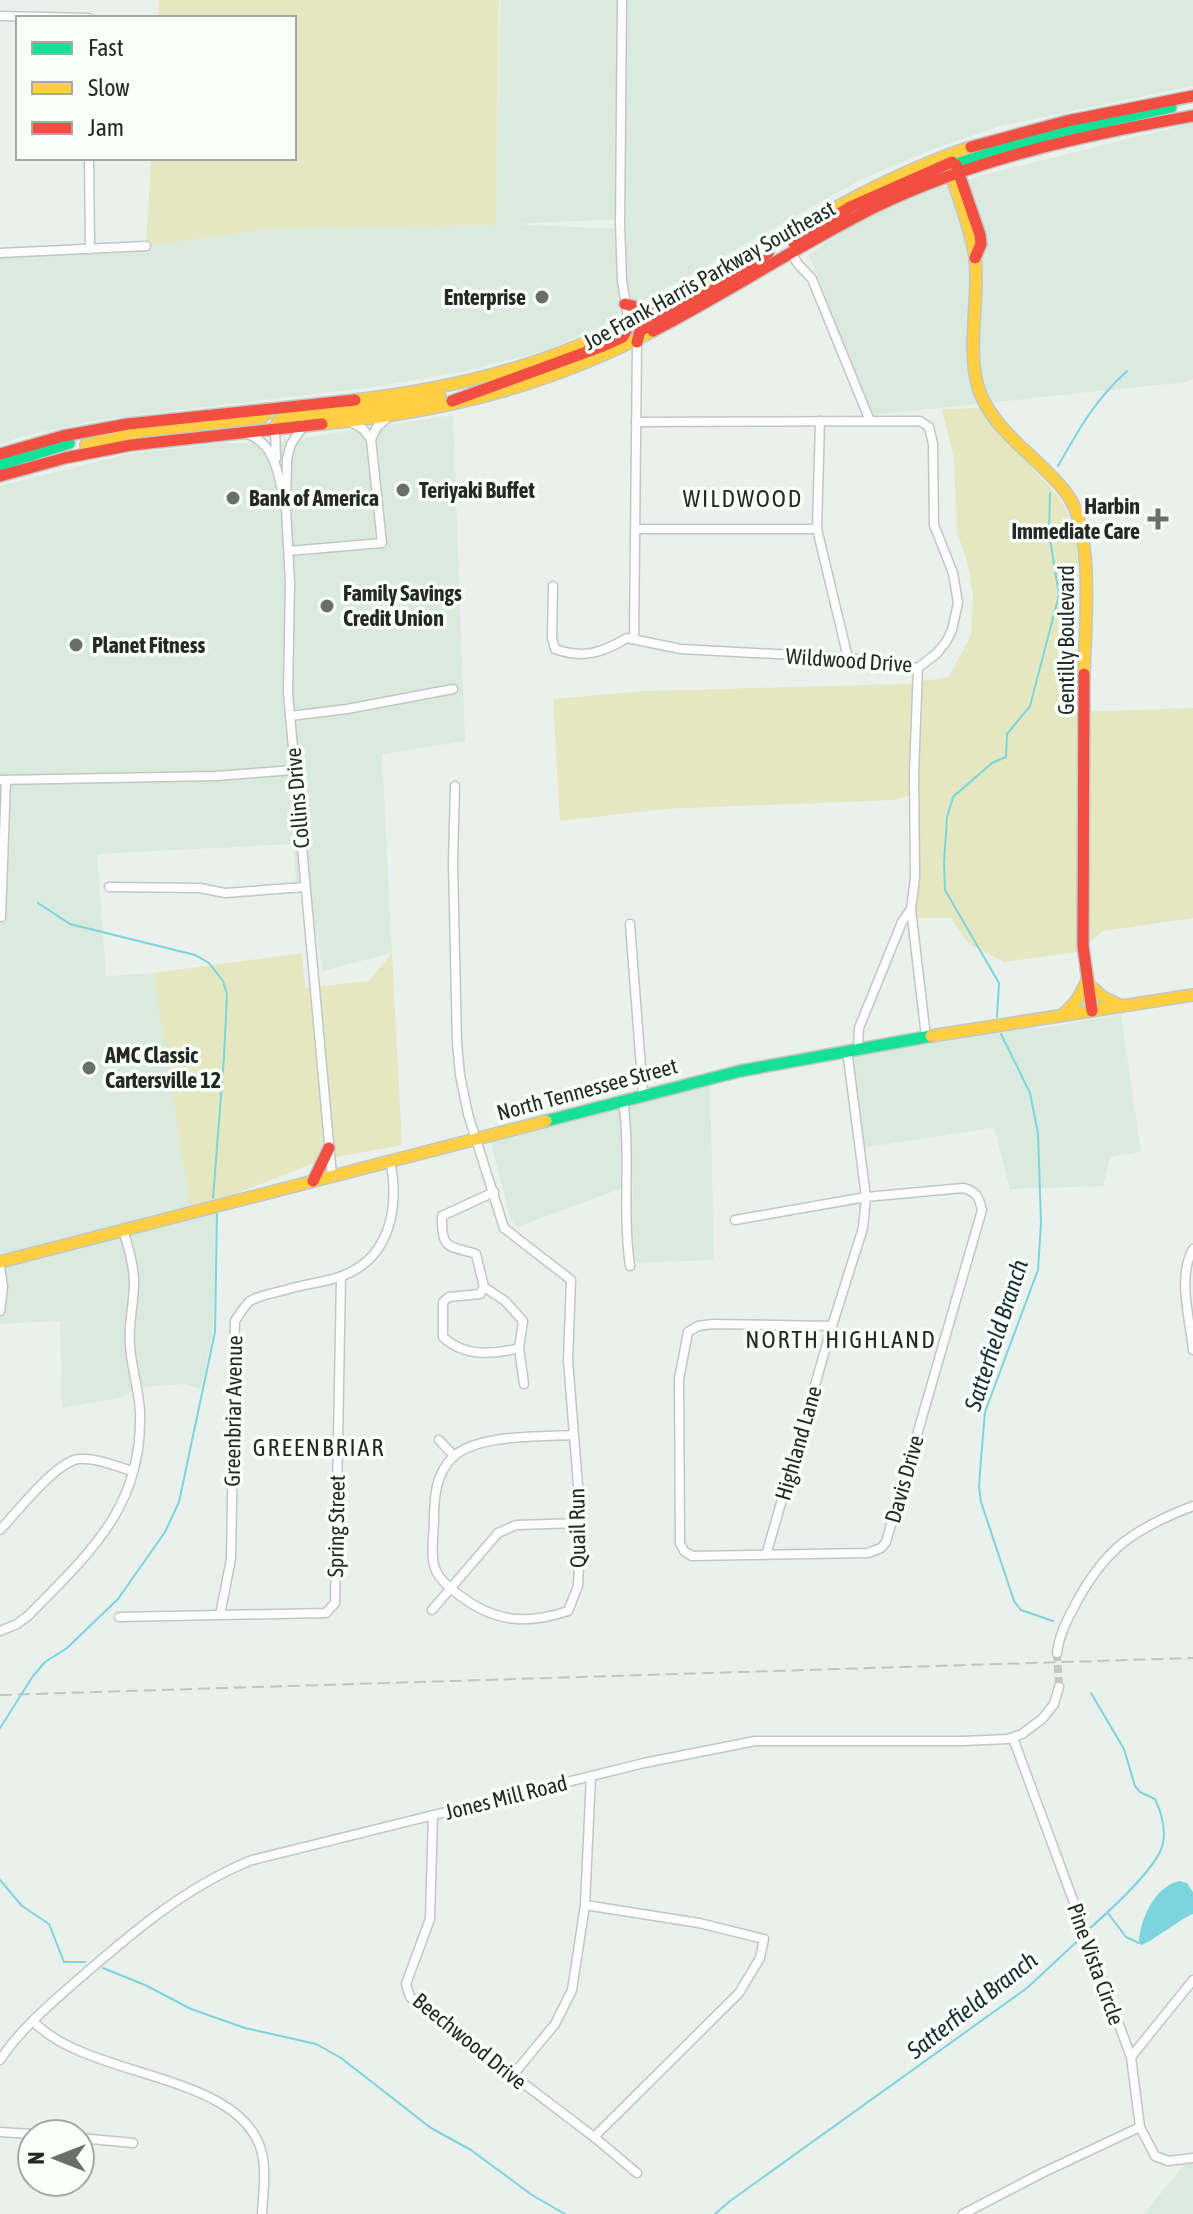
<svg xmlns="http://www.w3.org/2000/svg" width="1193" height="2214" font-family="'Asap Condensed',sans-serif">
<rect width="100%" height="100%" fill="#eaf0eb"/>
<g fill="#dbeadf">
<path d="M500,0H1193V86L1000,126L933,149L860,180L643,301H632L626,277L623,219L511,224L617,229L618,319L544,351L461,372L374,387L105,419L23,436L0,444V253L146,246L273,229L496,225Z"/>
<path d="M1193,123V378L1186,382L872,415L809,255L877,206L991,173Z"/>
<path d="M453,415L465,741L382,754L392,953L322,971L318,939L296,882L293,844L97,854L106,976L153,973L199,1209L217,1205L213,1331L201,1389L185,1384L138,1387L121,1398L62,1408L60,1321L0,1324V486L128,454L222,443H271Z"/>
<path d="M1121,1014L1141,1152L1110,1157L1103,1186L1010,1189L994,1128L860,1148L847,1050L1012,1023L1039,1029Z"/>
<path d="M710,1078L714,1260L630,1263L633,1184L517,1227L511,1220L492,1147L493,1134L568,1115L631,1107Z"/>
<path d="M1193,2164V2214H1144L1184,2165Z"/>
</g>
<g fill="#e5e7c0">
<path d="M159,0H499L496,225L273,229L146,246L151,158H294V18H158Z"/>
<path d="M981,408L993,425L1061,499L1075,531L1078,559L1076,712L1193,708V918L1103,931L1077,952L1004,962L969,944L951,918H914V794L895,800L664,809L560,821L553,699L644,691L907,684L949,677L971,635L973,595L967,561L957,532L954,459L942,409Z"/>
<path d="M302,953L305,988L369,981L392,953L402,1145L321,1160L191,1212L153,973Z"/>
</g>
<path fill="#7cd5dc" d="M1179,1881L1187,1883L1193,1892V1914C1178,1920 1152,1942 1141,1945L1139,1941C1141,1917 1155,1887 1179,1881Z"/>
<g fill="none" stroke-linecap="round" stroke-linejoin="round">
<g stroke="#7cd5dc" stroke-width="2">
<path d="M1058,466C1079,429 1095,400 1127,371"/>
<path d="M38,903L70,924L195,955L209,963L223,981L227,994L224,1057L213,1198"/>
<path d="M997,1017L999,983L945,890L944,863L947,817L953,797L992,763L1006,757L1007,734L1030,706L1059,595L1049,533L1050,493"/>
<path d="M1001,1034L1030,1093L1038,1133L1041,1223L1038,1270L985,1412L981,1459L979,1487L981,1502L1014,1601L1021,1610L1053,1621"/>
<path d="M0,1728L33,1676L45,1662L67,1648L118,1599L165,1532L179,1502L215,1332L217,1214"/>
<path d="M0,1880L22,1906L49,1924L64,1962H85"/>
<path d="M1107,1912L1126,1937L1139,1943"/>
<path d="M1088,1930C1107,1913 1159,1867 1163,1843C1166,1829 1161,1811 1155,1799L1140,1792L1135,1786L1124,1749L1091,1693"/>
<path d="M103,1968L145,1985L191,2009L245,2028L316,2044L341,2058L431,2128L471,2150L532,2195L565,2214"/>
<path d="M715,2214L730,2201L1027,1988L1084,1935"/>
</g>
<path stroke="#c2c8c3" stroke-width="8" stroke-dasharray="8 4" stroke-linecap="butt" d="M1057,1653L1059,1687"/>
<g stroke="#c1c7c3" stroke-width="11">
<g id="street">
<path d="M622,0L620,223L622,281L629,324"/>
<path d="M0,16L89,18"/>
<path d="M89,158L90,249"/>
<path d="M0,253L146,246"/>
<path d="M791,253L798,264L812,279L870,421"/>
<path d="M820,421L817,529L848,658"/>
<path d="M304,425L291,444L287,459L286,508L290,583L288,693L332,1176"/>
<path d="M275,428L276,458"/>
<path d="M245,433C274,443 277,468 283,495"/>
<path d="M371,439L377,427L387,418"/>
<path d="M637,529H817"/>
<path d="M289,551L382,543L371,439L363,429L349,421"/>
<path d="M553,586L552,638L555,649C583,659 602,653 627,638L681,649L848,658L918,668L937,653L946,642L952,630L958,603L953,573L934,525L933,444L929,427L920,421L636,422"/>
<path d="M634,639L637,343"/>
<path d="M918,668L914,772L915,878L911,909L926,1037"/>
<path d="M290,716L347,709L453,689"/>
<path d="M0,780L216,776L294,770"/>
<path d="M455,786L453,863L457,1043L460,1075L468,1114L504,1228L571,1280L568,1360L581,1523L578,1586L568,1611C526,1625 494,1622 459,1595C451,1589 438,1578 435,1568C430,1555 434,1534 434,1519C434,1497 436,1473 453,1457C477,1434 540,1437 572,1435"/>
<path d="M109,887L200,888L225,893L305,887"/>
<path d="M1,917L6,780"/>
<path d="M630,924L643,1094"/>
<path d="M858,1048L859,1028L902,922L911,909"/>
<path d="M623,1100C631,1155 622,1211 630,1266"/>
<path d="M735,1220L866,1197L963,1188C977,1191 979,1198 982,1210L886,1542L881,1548L868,1553L692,1556L684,1551L680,1543L679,1379L688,1332L698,1326L712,1324L832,1326"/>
<path d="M1193,1249C1177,1278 1190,1318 1193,1350"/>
<path d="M0,1267L3,1287L0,1311"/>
<path d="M484,1287L505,1301L523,1321L519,1348C493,1355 464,1357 443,1337V1302L449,1297L480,1294L484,1287L476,1254C451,1245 441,1253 442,1216L494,1192"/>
<path d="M519,1348L524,1384"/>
<path d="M439,1440L454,1456"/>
<path d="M0,1530C17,1512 55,1463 78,1459C95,1457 117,1467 133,1471"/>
<path d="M766,1555L832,1326L863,1228L866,1197L847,1050"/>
<path d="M432,1610L498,1533L516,1525L581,1523"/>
<path d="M220,1615L231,1559L235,1321C239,1315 245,1305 250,1301C259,1295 275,1293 285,1290C303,1284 322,1283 339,1277C390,1260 400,1208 390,1160"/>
<path d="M119,1617L326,1613L335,1603L341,1277"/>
<path d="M0,1631L17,1624L29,1615C90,1552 143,1507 140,1412C139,1389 131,1367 130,1345C128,1324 134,1304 134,1283C134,1265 128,1247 123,1229"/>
<path d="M1057,1653C1059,1636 1066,1622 1074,1607C1104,1549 1133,1529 1193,1506"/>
<path d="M1013,1738L1131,2057L1140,2127L1155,2156L1168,2161L1193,2158"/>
<path d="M433,1815L430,1919L406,1984L410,1997L594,2137L637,2173"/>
<path d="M585,1905L699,1923L764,1939L760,1958L739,1993L594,2137"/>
<path d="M33,2021C89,2081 248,2071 263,2158C266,2176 263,2196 262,2214"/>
<path d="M1131,2057L1193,1980"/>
<path d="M0,2060C19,2031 47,2007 73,1984C127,1937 184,1887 252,1860L644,1763L755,1741H963L1008,1739L1022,1734L1042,1719L1054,1704L1059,1687"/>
<path d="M512,2076L555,2024L572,1990L585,1905L591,1776"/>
<path d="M0,2132L32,2134"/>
<path d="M80,2138L133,2143"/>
<path d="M963,2214L1042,2173L1140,2127"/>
</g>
</g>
<g stroke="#c1c7c3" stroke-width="14">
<g id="fast">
<path d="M950,166L1055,133L1171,107"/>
<path d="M0,465L69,443"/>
<path d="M546,1121L740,1071L931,1036"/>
</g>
</g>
<g stroke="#c1c7c3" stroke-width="14">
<g id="slow">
<path d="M950,170C958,198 971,229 975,258C980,300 965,353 980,393C997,435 1041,459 1067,494C1095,532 1085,627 1084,674"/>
<path d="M355,400C442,390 527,371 607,333C731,276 840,191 971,147"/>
<path d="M322,424C442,412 545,387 653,331"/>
<path d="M275,428L278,421L283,418L383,407L440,396"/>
<path d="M86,445L144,431L261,418L265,415L266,409"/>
<path d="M1087,983L1104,998L1122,1006"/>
<path d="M1063,1015L1077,1000L1087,981"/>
<path d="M931,1036L1193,995"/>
<path d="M0,1262L546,1121"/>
</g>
</g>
<g stroke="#c1c7c3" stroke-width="14">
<g id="jam">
<path d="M971,147L1067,121L1193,96"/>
<path d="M956,165L980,235L981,244L975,258"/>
<path d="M794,243L850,207L952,162"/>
<path d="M625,304L651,311"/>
<path d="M653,331C729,292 800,244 877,206C977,158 1085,135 1193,116"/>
<path d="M637,342L640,331L713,290L768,253"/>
<path d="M452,401L603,346L623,337L629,324"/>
<path d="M0,454L63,436L128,424L355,400"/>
<path d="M0,476L65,458L131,445L322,424"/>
<path d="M1084,674L1083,946L1092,1011"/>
<path d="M313,1181L329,1148"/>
</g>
</g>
<use href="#street" stroke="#fcfdfc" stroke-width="8"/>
<use href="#fast" stroke="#16e098" stroke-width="11"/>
<use href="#slow" stroke="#ffcf43" stroke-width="11"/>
<use href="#jam" stroke="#f24e42" stroke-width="11"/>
<path stroke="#c2c4c2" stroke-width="2" stroke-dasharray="12 6" stroke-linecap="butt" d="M0,1695L1193,1658"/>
</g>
<g fill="#696f6a" stroke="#f9fffb" stroke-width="3">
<circle cx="542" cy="297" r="8"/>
<circle cx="403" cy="490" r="8"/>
<circle cx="233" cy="498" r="8"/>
<path d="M1154 507h8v8h8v8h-8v8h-8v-8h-8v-8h8z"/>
<circle cx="327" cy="606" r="8"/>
<circle cx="76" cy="645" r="8"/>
<circle cx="89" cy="1068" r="8"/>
</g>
<g text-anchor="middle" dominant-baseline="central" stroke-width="7" stroke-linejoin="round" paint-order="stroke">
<g font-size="22" fill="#242925" stroke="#f9fffb">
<text transform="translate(709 275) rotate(-29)">Joe Frank Harris Parkway Southeast</text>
<text transform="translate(1066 640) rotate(-90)">Gentilly Boulevard</text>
<text transform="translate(849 660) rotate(4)">Wildwood Drive</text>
<text transform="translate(297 798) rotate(-95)">Collins Drive</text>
<text transform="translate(587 1089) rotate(-15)">North Tennessee Street</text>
<text transform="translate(233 1411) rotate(-89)">Greenbriar Avenue</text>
<text transform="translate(798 1443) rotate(-74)">Highland Lane</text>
<text transform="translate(904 1479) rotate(-74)">Davis Drive</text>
<text transform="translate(336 1526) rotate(-89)">Spring Street</text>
<text transform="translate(577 1528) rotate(-91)">Quail Run</text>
<text transform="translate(506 1797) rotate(-14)">Jones Mill Road</text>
<text transform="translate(1096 1964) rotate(70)">Pine Vista Circle</text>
<text transform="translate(470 2041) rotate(39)">Beechwood Drive</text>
</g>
<g font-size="22" font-weight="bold" fill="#242925" stroke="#f9fffb" text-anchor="start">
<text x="526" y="297" text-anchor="end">Enterprise</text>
<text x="419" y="490">Teriyaki Buffet</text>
<text x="249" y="498">Bank of America</text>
<text x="1140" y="506" text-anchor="end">Harbin<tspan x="1140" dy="25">Immediate Care</tspan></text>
<text x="343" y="593">Family Savings<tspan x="343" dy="25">Credit Union</tspan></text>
<text x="92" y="645">Planet Fitness</text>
<text x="105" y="1055">AMC Classic<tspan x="105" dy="25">Cartersville 12</tspan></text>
</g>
<g font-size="24" letter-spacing="2" fill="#242925" stroke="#f9fffb">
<text x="743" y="498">WILDWOOD</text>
<text x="841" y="1339">NORTH HIGHLAND</text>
<text x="319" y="1447">GREENBRIAR</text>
</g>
<g font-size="24" font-style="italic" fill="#182e30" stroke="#f9fffb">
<text transform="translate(996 1335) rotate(-72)">Satterfield Branch</text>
<text transform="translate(972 2005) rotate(-38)">Satterfield Branch</text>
</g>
</g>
<rect x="16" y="16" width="280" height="144" fill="#f9fffb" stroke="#a4a9a5" stroke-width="2"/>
<rect x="32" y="42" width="40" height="12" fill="#16e098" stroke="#a4a9a5" stroke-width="2"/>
<text x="88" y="56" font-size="24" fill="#242925">Fast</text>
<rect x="32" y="82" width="40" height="12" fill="#ffcf43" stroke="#a4a9a5" stroke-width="2"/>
<text x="88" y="96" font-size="24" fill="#242925">Slow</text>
<rect x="32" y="122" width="40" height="12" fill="#f24e42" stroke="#a4a9a5" stroke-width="2"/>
<text x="88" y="136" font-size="24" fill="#242925">Jam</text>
<g transform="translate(56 2158) rotate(270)"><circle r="38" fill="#f9fffb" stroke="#a4a9a5" stroke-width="2"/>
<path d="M0-6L14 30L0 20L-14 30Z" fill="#696f6a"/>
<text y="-12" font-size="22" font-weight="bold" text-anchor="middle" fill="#242925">N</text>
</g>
</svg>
